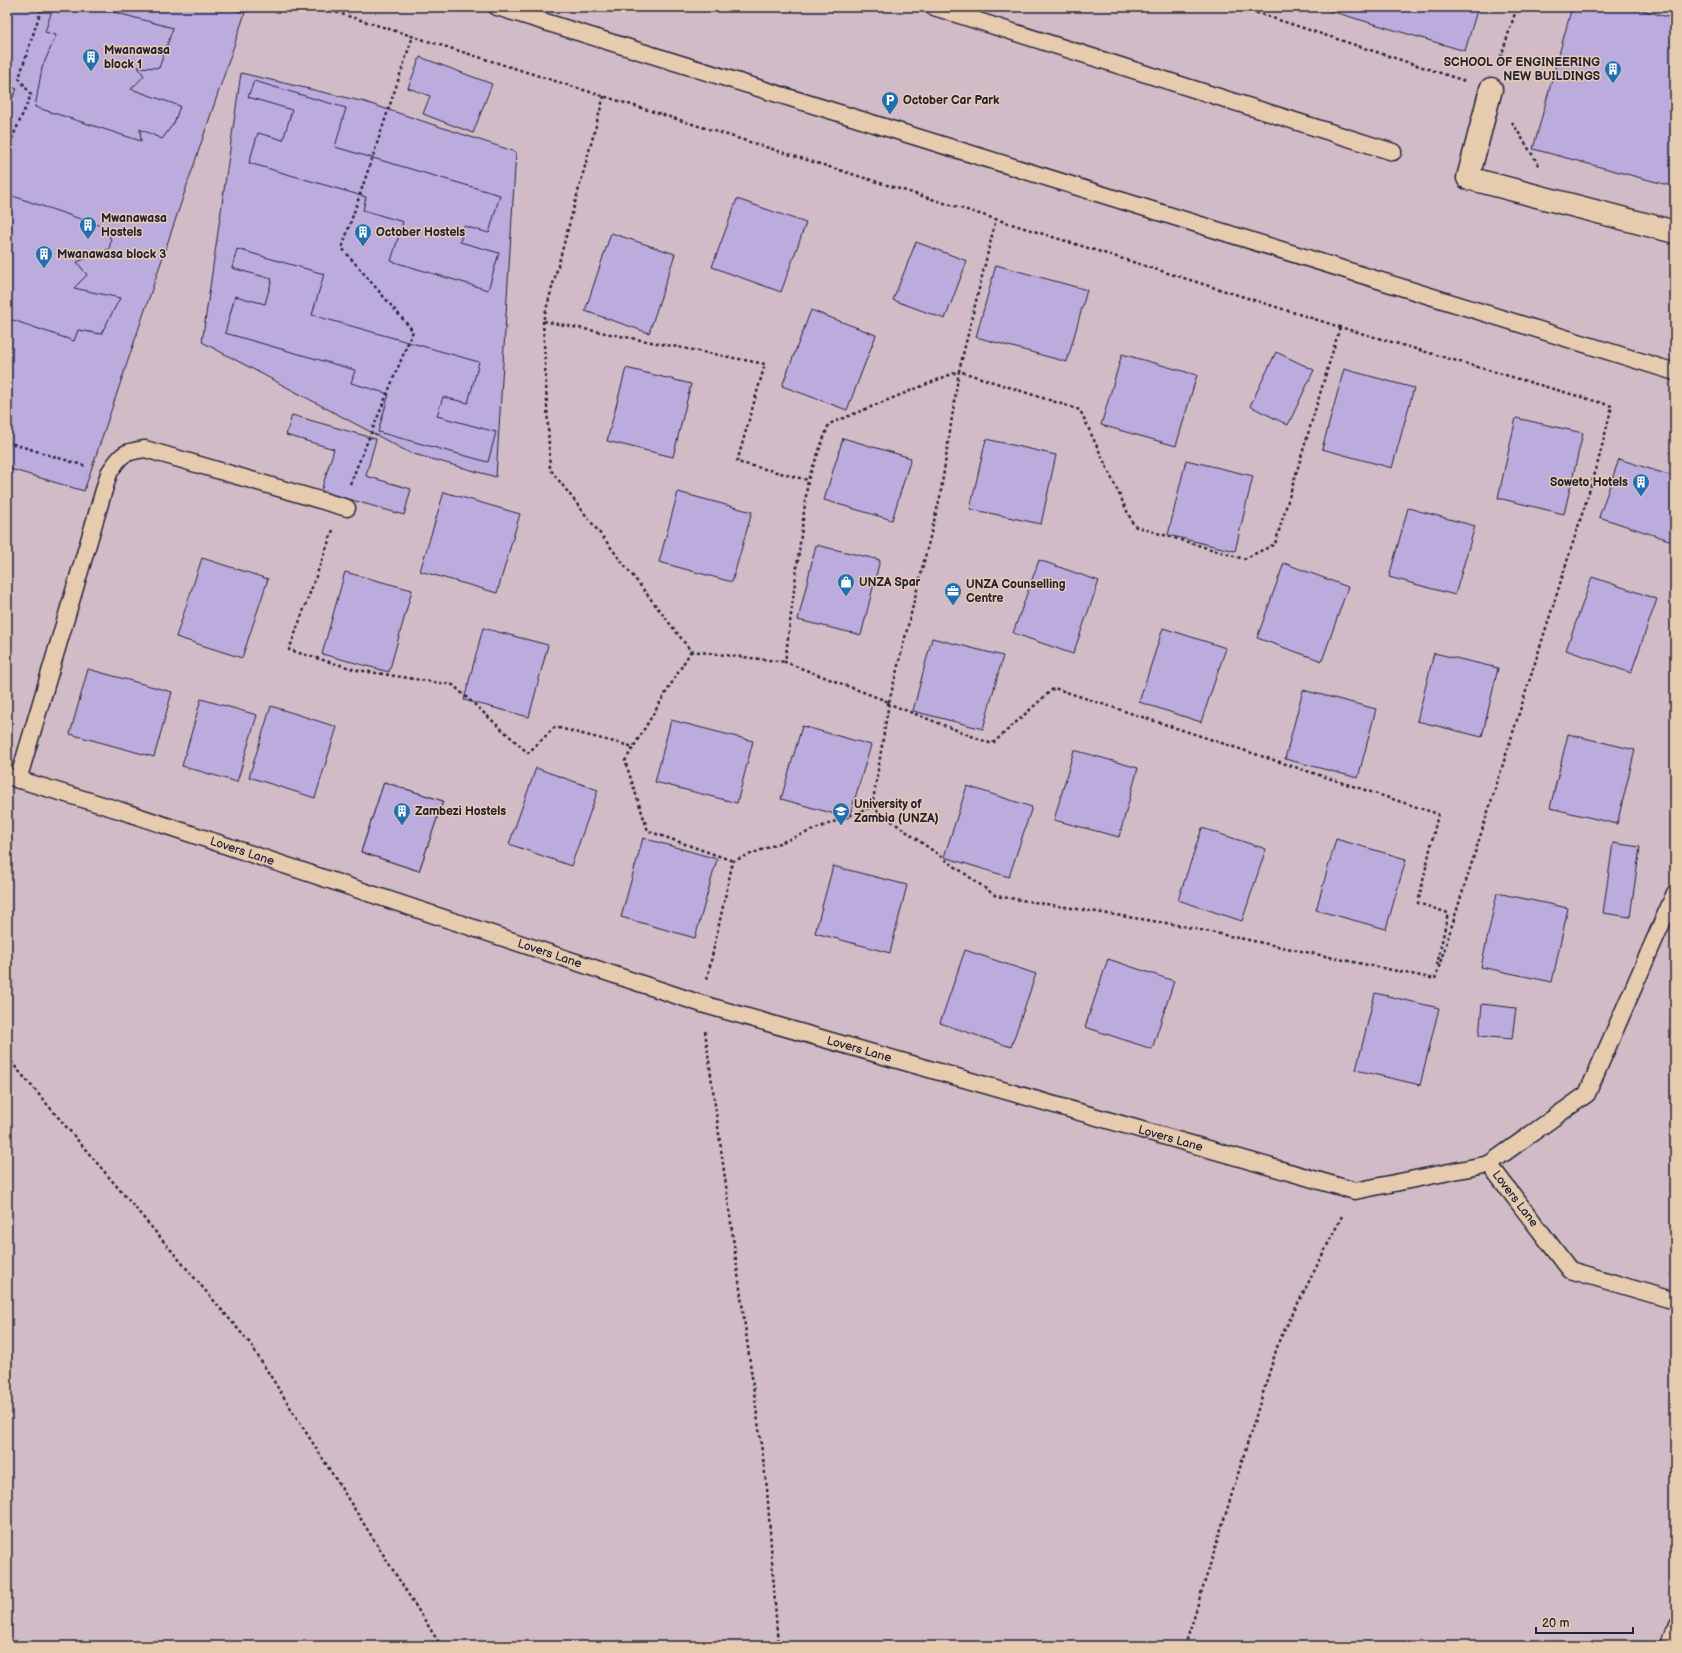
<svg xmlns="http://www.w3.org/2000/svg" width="1682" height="1653" font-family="'Balsamiq Sans',sans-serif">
<rect width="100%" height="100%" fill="#dac2bc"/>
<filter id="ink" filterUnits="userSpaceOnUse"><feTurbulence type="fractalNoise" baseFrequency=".025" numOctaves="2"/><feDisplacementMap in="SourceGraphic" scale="8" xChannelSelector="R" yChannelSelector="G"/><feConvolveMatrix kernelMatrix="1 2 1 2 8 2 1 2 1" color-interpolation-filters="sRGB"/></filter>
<g filter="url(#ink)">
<rect fill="#d1bbc6" x="7" y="7" width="1668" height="1639"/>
<g fill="#bcacdd" stroke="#22223b">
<path d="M7,7H227L245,13L84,491L7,468Z"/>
<path d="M53,7H95L173,28L159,68L138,67L144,76L131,89L180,106L174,123L162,139L140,129L141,141L35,107L42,68L56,35L45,32Z"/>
<path d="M1317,7H1478L1465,51Z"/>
<path d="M1572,7H1631L1675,19V187L1533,149Z"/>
<path d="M420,57L492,84L473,133L423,114L430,96L408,88Z"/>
<path d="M241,73L365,102L516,152L496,477L410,453L202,342Z"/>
<path d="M254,81L346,108L335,147L500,195L489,233L464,226L460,242L499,253L488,290L391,261L403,222L363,210L366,197L249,163L258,133L283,140L292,110L248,97Z"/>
<path d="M7,85L17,89L7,109Z"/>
<path d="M7,194L107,228L111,241L109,249L77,262L87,275L74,288L120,298L101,334L78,330L74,341L7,318Z"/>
<path d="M737,199L806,223L781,292L712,267Z"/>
<path d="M611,233L675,254L649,333L585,311Z"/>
<path d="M916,242L967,261L945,319L893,300Z"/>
<path d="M237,249L324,274L312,315L479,362L468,403L443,397L437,416L496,432L488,462L378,432L389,394L351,383L355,370L225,333L235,296L265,304L272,279L232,268Z"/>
<path d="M996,265L1087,290L1067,362L976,337Z"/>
<path d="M811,310L876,335L847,410L782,386Z"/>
<path d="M1276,352L1314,370L1288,425L1250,406Z"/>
<path d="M1122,354L1197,375L1176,446L1101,425Z"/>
<path d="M626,368L691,384L673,457L607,441Z"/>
<path d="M1344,369L1414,388L1392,468L1322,449Z"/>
<path d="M292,415L376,439L366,476L411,489L404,515L321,491L334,449L286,435Z"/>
<path d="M1516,418L1583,433L1564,514L1498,498Z"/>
<path d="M843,438L911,458L892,520L824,500Z"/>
<path d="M986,439L1056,455L1041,524L970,509Z"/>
<path d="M1619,459L1675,477V542L1599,517Z"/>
<path d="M1186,460L1253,476L1235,551L1168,535Z"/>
<path d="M444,492L520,514L497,593L420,571Z"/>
<path d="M678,492L752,512L732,582L659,562Z"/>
<path d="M1408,508L1475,526L1455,595L1389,577Z"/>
<path d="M816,545L880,560L861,635L798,620Z"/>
<path d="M202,558L268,579L242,658L176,637Z"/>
<path d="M1039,560L1099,581L1073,654L1013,633Z"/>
<path d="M1284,563L1348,587L1322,661L1257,638Z"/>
<path d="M345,572L412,590L389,672L322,654Z"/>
<path d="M1592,577L1657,599L1631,673L1566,650Z"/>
<path d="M483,628L548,645L529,717L464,700Z"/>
<path d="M1163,628L1226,648L1201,722L1139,702Z"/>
<path d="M932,638L1003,656L983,729L913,711Z"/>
<path d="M1434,653L1498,668L1482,737L1417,721Z"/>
<path d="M88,669L172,692L154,757L70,734Z"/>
<path d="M1303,690L1376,709L1358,778L1285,759Z"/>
<path d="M201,699L257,715L237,782L182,766Z"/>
<path d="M271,706L337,727L315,798L249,777Z"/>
<path d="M671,720L753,741L737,803L655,782Z"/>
<path d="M802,726L871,745L849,818L781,799Z"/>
<path d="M1568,734L1635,750L1617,824L1550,808Z"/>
<path d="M1074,750L1138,768L1119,837L1054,820Z"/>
<path d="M536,768L598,790L571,866L509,844Z"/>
<path d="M384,782L443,801L419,871L361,852Z"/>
<path d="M384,782L443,801L419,871L361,852Z"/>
<path d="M967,786L1032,807L1009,877L944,857Z"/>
<path d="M1202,828L1266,849L1242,921L1178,900Z"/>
<path d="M643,838L717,859L695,938L621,917Z"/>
<path d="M1336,839L1406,859L1386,929L1316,910Z"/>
<path d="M1613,843L1640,847L1630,917L1603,913Z"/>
<path d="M833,866L907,885L890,953L815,933Z"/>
<path d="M1497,893L1568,908L1552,982L1481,967Z"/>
<path d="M965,950L1036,974L1011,1047L940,1023Z"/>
<path d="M1108,959L1174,981L1152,1049L1085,1027Z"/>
<path d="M1375,993L1439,1008L1420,1085L1356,1070Z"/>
<path d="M1482,1004L1516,1008L1512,1039L1479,1036Z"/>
</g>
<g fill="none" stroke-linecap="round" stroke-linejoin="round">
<g stroke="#22223b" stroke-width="19">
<g id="lane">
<path d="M497,7L1675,372"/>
<path d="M934,7L1393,152"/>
<path id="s1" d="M7,776L119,810L702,1004L1355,1191L1489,1164L1570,1270L1675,1301"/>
<path d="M18,780L109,473C121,454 123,452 145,449L347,508"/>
<path d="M1489,1164L1587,1094L1675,893"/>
<path d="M1668,1646L1675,1625"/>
</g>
</g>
<g stroke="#22223b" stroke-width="25">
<path id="street" d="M1491,89L1468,178L1675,232"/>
</g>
<g stroke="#22223b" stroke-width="2.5" stroke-dasharray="3 3" stroke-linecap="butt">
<path d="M319,7L1340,327L1612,406L1596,470L1435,979L1172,924L996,896L872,807"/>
<path d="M1239,7L1465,81"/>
<path d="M1499,63L1517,7"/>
<path d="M604,96L543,321L765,364L737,462L808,480L829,424L959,371L996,219"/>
<path d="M1512,122L1540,167"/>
<path d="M7,150L31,95L19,78L42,7"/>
<path d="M543,321L550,469L691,651L625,761L648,831L733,861"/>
<path d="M7,442L85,466"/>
<path d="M350,484L413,331L342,248L413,36"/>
<path d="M333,530L289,650L357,670L453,685L528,753L555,727L634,747"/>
<path d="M691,651L786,662"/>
<path d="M889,702L940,497L959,371L1080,410L1134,526L1244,559L1275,544L1340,327"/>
<path d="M887,703L992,744L1054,688L1438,814L1418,903L1448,913L1437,965"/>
<path d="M707,979L733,861L872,807L889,702L785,662L808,480"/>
<path d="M705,1031L767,1488L778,1646"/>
<path d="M7,1057L249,1342L441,1646"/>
<path d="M1185,1646L1279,1341L1343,1214"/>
</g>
<use href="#lane" stroke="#e7cbae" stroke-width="16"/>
<use href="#street" stroke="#e7cbae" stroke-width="22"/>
</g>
</g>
<defs>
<g id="building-pin" transform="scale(0.9)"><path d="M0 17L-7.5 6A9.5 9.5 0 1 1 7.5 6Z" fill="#1f6fb2" stroke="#e7cbae"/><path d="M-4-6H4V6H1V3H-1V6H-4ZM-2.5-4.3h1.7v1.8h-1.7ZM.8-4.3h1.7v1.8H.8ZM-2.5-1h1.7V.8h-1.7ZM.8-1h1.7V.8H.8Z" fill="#fff"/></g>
<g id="parking-pin" transform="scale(0.9)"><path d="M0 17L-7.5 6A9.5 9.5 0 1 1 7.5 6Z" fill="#1f6fb2" stroke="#e7cbae"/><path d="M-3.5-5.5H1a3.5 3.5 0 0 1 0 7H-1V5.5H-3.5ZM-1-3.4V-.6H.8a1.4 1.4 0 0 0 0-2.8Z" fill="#fff"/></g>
<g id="shop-pin" transform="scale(0.9)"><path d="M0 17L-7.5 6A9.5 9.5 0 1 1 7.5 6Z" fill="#1f6fb2" stroke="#e7cbae"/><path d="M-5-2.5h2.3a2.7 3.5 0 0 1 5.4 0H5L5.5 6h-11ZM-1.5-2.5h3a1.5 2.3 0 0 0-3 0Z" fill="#fff"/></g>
<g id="office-pin" transform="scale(0.9)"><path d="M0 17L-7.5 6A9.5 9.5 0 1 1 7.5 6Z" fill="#1f6fb2" stroke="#e7cbae"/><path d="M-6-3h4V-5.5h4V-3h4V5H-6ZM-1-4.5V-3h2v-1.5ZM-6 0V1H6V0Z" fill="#fff"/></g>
<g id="university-pin" transform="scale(0.9)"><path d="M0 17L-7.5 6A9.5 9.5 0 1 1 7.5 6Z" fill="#1f6fb2" stroke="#e7cbae"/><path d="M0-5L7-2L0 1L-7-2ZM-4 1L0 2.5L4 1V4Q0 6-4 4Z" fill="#fff"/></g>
</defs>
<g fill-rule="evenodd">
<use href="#building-pin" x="91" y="57"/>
<use href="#building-pin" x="1613" y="69"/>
<use href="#parking-pin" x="890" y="100"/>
<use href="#building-pin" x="88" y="225"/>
<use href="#building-pin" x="363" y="232"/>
<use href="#building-pin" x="44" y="254"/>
<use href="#building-pin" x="1641" y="482"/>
<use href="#shop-pin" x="846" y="582"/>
<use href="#office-pin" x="953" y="591"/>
<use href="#building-pin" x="402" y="811"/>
<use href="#university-pin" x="841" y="811"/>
</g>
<g text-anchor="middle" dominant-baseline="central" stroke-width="3" stroke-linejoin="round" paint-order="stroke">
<g font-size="12" font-weight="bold" fill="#22223b" stroke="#e7cbae" text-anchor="start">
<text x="104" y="50">Mwanawasa<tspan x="104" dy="14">block 1</tspan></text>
<text x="1600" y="62" text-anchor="end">SCHOOL OF ENGINEERING<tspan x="1600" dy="14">NEW BUILDINGS</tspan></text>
<text x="903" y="100">October Car Park</text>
<text x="101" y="218">Mwanawasa<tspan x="101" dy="14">Hostels</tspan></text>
<text x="376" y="232">October Hostels</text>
<text x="57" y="254">Mwanawasa block 3</text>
<text x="1628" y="482" text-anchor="end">Soweto Hotels</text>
<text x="859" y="582">UNZA Spar</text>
<text x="966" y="584">UNZA Counselling<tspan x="966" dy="14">Centre</tspan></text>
<text x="854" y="804">University of<tspan x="854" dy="14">Zambia (UNZA)</tspan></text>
<text x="415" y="811">Zambezi Hostels</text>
</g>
<g font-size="12" fill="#22223b" stroke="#e7cbae">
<text stroke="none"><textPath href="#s1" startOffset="247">Lovers Lane</textPath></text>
<text stroke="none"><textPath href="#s1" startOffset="571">Lovers Lane</textPath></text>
<text stroke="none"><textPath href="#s1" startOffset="895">Lovers Lane</textPath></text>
<text stroke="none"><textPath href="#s1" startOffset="1219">Lovers Lane</textPath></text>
<text stroke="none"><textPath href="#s1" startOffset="1591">Lovers Lane</textPath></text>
</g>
</g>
<rect width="1682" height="1653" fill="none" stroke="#e7cbae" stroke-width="24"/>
<rect x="12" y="12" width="1658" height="1629" fill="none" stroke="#22223b" stroke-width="1.5" filter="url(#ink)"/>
<path d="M1536 1627v6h97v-6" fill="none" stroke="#22223b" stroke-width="2"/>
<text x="1542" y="1627" font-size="12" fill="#22223b" stroke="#e7cbae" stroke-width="3" paint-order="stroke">20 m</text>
</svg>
